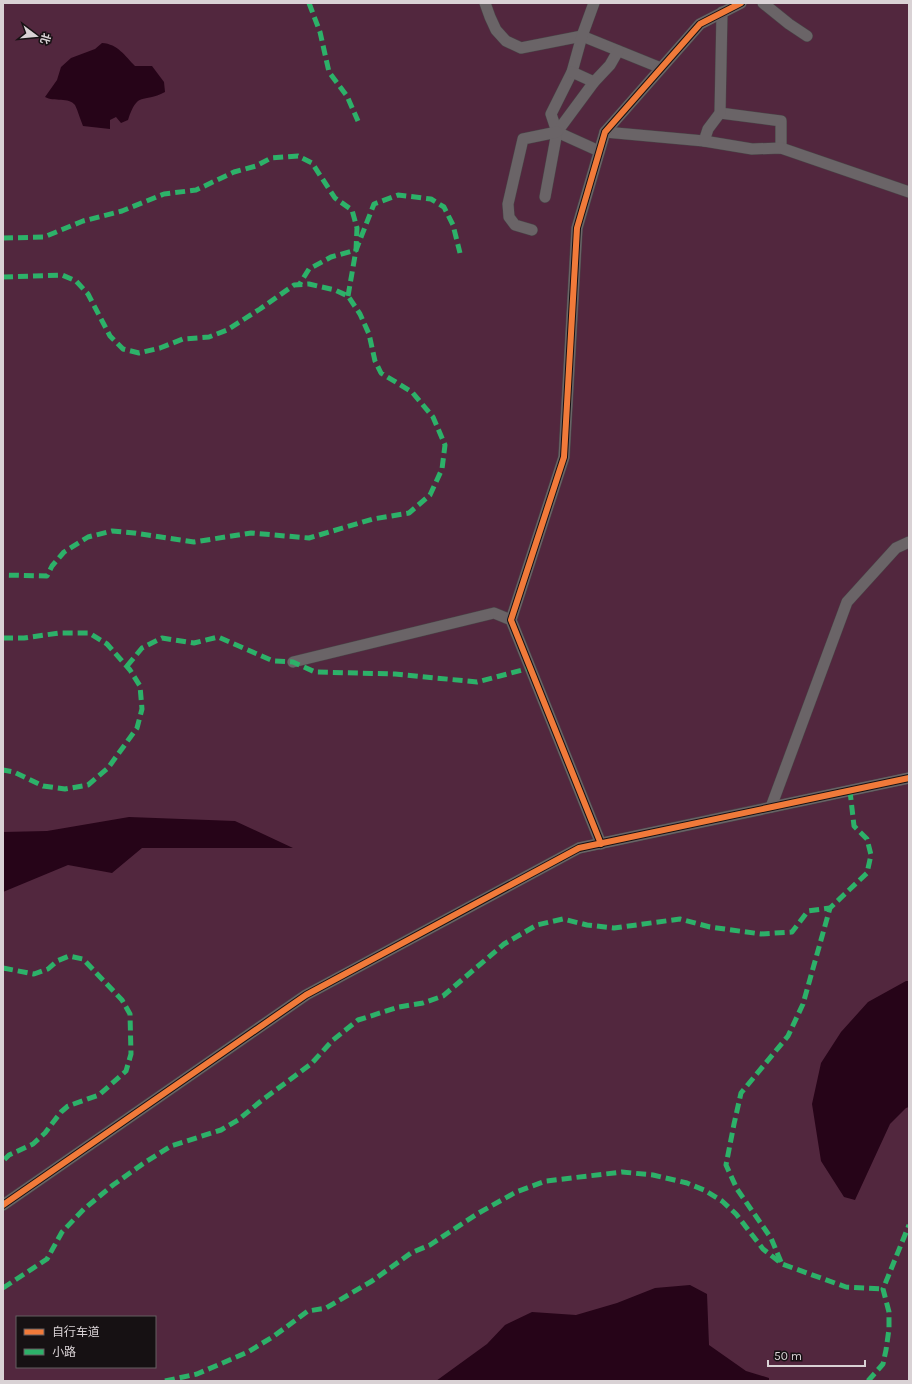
<svg xmlns="http://www.w3.org/2000/svg" width="912" height="1384" font-family="Karla,'Noto Sans SC',sans-serif">
<rect width="100%" height="100%" fill="#2f292c"/>
<path fill="#52273e" fill-rule="evenodd" d="M3,3H909V1381H3ZM17,1317H155V1367H17Z"/>
<g fill="#260418">
<path d="M102,43C118,44 125,56 135,66H152L164,82L165,92C142,104 138,90 128,120L121,123L116,117L110,120V129L83,126C80,119 78,111 75,105C69,97 54,102 45,97L57,80L61,67L71,58L95,49Z"/>
<path d="M129,817L235,821L293,848H142L112,873L68,865L3,892V832L47,831Z"/>
<path d="M906,981H909V1107L906,1108L890,1124L855,1200L844,1197L821,1161L812,1104L821,1063L841,1032L868,1002Z"/>
<path d="M690,1285L707,1294L709,1345L746,1371L769,1378V1381H436L487,1344L505,1325L532,1312L576,1315L617,1303L655,1288Z"/>
</g>
<g fill="none" stroke-linecap="round" stroke-linejoin="round">
<g stroke="#494447" stroke-width="12">
<g id="street">
<path d="M485,3L490,17L496,30L506,41L521,48L582,36L661,68"/>
<path d="M594,3L582,36L572,72L551,114L557,132L599,151"/>
<path d="M763,3L789,24L807,36"/>
<path d="M572,72L594,82"/>
<path d="M720,113L781,121V148"/>
<path d="M605,132L704,141L752,149L781,148L909,192"/>
<path d="M704,141L708,129L720,113L722,12"/>
<path d="M545,197L557,132L594,82L610,65L618,51"/>
<path d="M532,230L515,225L509,217L508,204L523,139L557,132"/>
<path d="M293,662L494,613L511,620"/>
<path d="M771,807L847,602L896,548L909,542"/>
<path d="M601,844L511,620L564,457L577,228L605,132L700,24L741,3"/>
<path d="M3,1205L306,995L579,848L909,778"/>
</g>
</g>
<use href="#street" stroke="#6a6467" stroke-width="11"/>
<g stroke="#2db169" stroke-width="5" stroke-dasharray="10 5" stroke-linecap="butt">
<path d="M309,3L320,32L329,72L347,96L358,121"/>
<path d="M3,238L44,237L83,221L122,211L164,194L196,190L234,172L256,166L271,158L298,156L312,163L335,198L352,210L357,228L356,250L331,257L309,269L299,285"/>
<path d="M3,277L62,275L76,281L88,294L110,336L123,349L139,353L160,348L183,339L209,337L227,330L260,309L294,285L309,284L335,290L348,296L360,314L369,334L375,361L381,373L412,392L433,417L445,445L442,469L430,495L409,513L373,519L309,538L251,533L194,542L134,533L112,531L88,537L64,552L52,566L47,576L3,575"/>
<path d="M348,296L356,250L374,204L398,195L431,199L444,207L453,225L460,253"/>
<path d="M3,638H24L59,633H89L107,644L130,670L140,686L142,709L137,728L108,768L88,785L65,789L43,786L14,772L3,770"/>
<path d="M127,666L142,648L162,638L194,643L218,637L273,661L293,662L315,672L395,674L477,682L530,668"/>
<path d="M3,968L34,974L48,969L57,961L69,956L83,959L122,1000L130,1014L131,1054L126,1071L99,1095L68,1106L61,1112L45,1133L33,1144L9,1155L3,1161"/>
<path d="M781,1262L771,1238L737,1189L726,1165L734,1124L741,1093L788,1036L803,1004L830,908L867,873L871,855L867,839L854,826L850,791"/>
<path d="M3,1288L47,1259L62,1232L84,1209L113,1185L144,1163L171,1146L221,1130L238,1120L261,1101L311,1064L333,1040L358,1020L399,1007L423,1003L443,996L504,944L537,925L563,919L587,925L614,928L680,919L710,927L761,934L792,932L808,911L830,908"/>
<path d="M165,1381L197,1374L248,1352L274,1336L308,1311L326,1308L372,1281L411,1253L430,1245L477,1214L516,1192L546,1181L622,1172L653,1175L687,1183L704,1190L722,1201L736,1214L763,1249L782,1264L846,1287L883,1289"/>
<path d="M868,1381L883,1364L886,1350L889,1329V1312L883,1289L909,1225"/>
</g>
<g stroke="#161113" stroke-width="8">
<g id="cycleway">
<path d="M601,844L511,620L564,457L577,228L605,132L700,24L741,3"/>
<path d="M3,1205L306,995L579,848L909,778"/>
</g>
</g>
<use href="#cycleway" stroke="#f17a3a" stroke-width="6"/>
</g>
<rect width="912" height="1384" fill="none" stroke="#d9d2d5" stroke-width="8"/>
<rect x="16" y="1316" width="140" height="52" fill="#161113" stroke="#645e61"/>
<rect x="24" y="1329" width="20" height="6" fill="#f17a3a" stroke="#645e61"/>
<text x="52" y="1336" font-size="12" fill="#d9d2d5">自行车道</text>
<rect x="24" y="1349" width="20" height="6" fill="#2db169" stroke="#645e61"/>
<text x="52" y="1356" font-size="12" fill="#d9d2d5">小路</text>
<g transform="translate(36 36) rotate(106)" stroke="#161113" stroke-width="3" paint-order="stroke">
<path d="M0-3L7 15L0 10L-7 15Z" fill="#d9d2d5"/>
<text y="-6" font-size="11" font-weight="bold" text-anchor="middle" fill="#d9d2d5">北</text>
</g>
<path d="M768 1360v6h97v-6" fill="none" stroke="#d9d2d5" stroke-width="2"/>
<text x="774" y="1360" font-size="12" fill="#d9d2d5" stroke="#161113" stroke-width="3" paint-order="stroke">50 m</text>
</svg>
